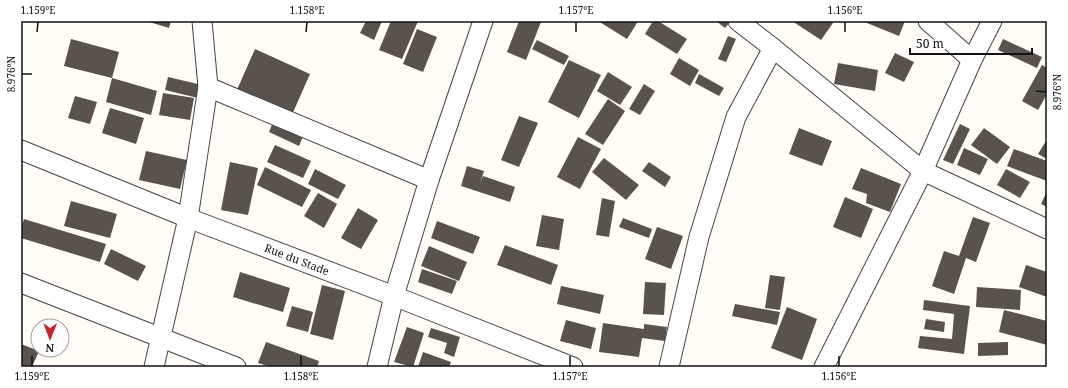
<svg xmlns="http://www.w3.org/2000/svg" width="1068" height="388" font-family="'Noto Serif',serif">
<rect width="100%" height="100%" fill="#fffdf5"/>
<g fill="#5a524d">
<path d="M146,21H171L169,28Z"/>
<path d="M366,21H382L374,40L360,33Z"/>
<path d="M391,21H418L402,59L379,50Z"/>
<path d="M519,21L541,22L526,60L507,52Z"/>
<path d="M598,21H634L637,23L627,39Z"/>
<path d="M653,21H658L687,39L677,54L645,34Z"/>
<path d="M716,21H731L725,28Z"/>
<path d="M792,21H829L833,23L821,40Z"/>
<path d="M862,21H889L892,22L893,21H905L899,36Z"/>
<path d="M417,29L437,37L423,72L403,64Z"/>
<path d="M728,36L736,39L726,62L718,59Z"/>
<path d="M71,39L119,52L112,78L64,66Z"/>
<path d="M1003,39L1042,57L1037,68L998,50Z"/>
<path d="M537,40L569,56L564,65L532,49Z"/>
<path d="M255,49L310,74L291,117L236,92Z"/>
<path d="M895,53L914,62L904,82L885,73Z"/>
<path d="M679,58L699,70L690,86L670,74Z"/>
<path d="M569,60L601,75L579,118L548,102Z"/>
<path d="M838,63L878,70L875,91L834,84Z"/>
<path d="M1042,65L1047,68V94L1038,110L1022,101Z"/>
<path d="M608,72L632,87L620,105L597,91Z"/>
<path d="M699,74L724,88L719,96L695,83Z"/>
<path d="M168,77L202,85L198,98L165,90Z"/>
<path d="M112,78L157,91L151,115L106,102Z"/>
<path d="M644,84L655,91L640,115L629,109Z"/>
<path d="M163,93L194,98L190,120L159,115Z"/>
<path d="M75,96L97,102L90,124L68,118Z"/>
<path d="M608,99L625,111L603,145L585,134Z"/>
<path d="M110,108L144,118L136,144L102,133Z"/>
<path d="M519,116L538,123L519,167L501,160Z"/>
<path d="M274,120L304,134L299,146L269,132Z"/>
<path d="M960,124L970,129L953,164L943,160Z"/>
<path d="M799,128L832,141L822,166L789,154Z"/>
<path d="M984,128L1010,147L997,164L971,145Z"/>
<path d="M578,137L601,149L580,189L557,177Z"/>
<path d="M1046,141L1047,142V159L1038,154Z"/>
<path d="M275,145L311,161L303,178L267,162Z"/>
<path d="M964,148L988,159L980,175L957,165Z"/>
<path d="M1014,149L1047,161V181L1007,166Z"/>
<path d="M146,151L187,160L180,189L139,180Z"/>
<path d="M604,158L639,185L626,200L592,172Z"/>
<path d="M230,162L258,168L248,215L221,210Z"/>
<path d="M649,162L671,177L665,187L642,171Z"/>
<path d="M467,166L484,171L480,183L483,176L515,187L510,202L461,186Z"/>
<path d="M265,167L311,190L302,207L257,185Z"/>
<path d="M861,168L901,184L890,212L866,203L867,194L852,189Z"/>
<path d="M315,169L346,185L338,199L308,184Z"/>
<path d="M1006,169L1030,182L1020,198L997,185Z"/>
<path d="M1047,191V207L1041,204Z"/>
<path d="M318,193L337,204L324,228L304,216Z"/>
<path d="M845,197L873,209L861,238L833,227Z"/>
<path d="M602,198L615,201L609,237L596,235Z"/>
<path d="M71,201L117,214L110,238L64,226Z"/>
<path d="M358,208L378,220L361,249L341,238Z"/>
<path d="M542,215L564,219L559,250L536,246Z"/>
<path d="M973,217L990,223L976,262L966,258L954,294L932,286L944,251L959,256Z"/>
<path d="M623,218L652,229L649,238L619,227Z"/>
<path d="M24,219L106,244L100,262L21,238V229Z"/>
<path d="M437,221L480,237L473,254L431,238Z"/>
<path d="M657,227L683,236L671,269L645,259Z"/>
<path d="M505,245L558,265L551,285L497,265Z"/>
<path d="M429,246L467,262L459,281L421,266Z"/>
<path d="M111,249L146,266L138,281L104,264Z"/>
<path d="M1026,265L1047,272V297L1019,287Z"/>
<path d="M422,269L457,281L452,294L418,282Z"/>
<path d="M240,272L290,288L283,312L233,297Z"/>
<path d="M770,275L785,277L780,310L765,308Z"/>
<path d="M645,282L666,283L664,315L643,314Z"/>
<path d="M322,285L345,291L333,340L310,334Z"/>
<path d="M561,286L604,295L600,314L557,304Z"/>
<path d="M977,287L1021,290L1020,310L976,307Z"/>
<path d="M924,300L970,306L964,354L918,348L920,336L952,339L954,314L923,310Z"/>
<path d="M735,304L780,312L777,325L732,316Z"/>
<path d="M292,306L313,312L308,332L286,326Z"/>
<path d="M787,307L817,319L802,360L771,348Z"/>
<path d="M1004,310L1047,321V345L999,332Z"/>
<path d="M926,319L945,322L944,332L924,329Z"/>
<path d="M566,320L596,328L591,349L560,341Z"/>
<path d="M603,323L644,329V324L667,327L665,341L642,338L639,357L599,352Z"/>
<path d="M407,327L424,333L413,367L394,362Z"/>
<path d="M431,328L460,337L454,357L444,353L447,343L428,337Z"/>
<path d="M266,342L319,361L317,367H271L258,363Z"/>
<path d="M1008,342V355L978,356V343Z"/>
<path d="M21,344L39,351L32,367H21Z"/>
<path d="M423,352L451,362L449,367H418Z"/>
</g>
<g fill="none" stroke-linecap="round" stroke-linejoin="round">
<g stroke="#444" stroke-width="21">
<g id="minor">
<path d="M738,21L773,48L923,171L1047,229"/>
<path d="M928,21L972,60"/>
<path d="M208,87L429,180"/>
<path d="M21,150L188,218L394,296L573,367"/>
<path d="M21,283L236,367"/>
<path d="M154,367L188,218L208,87L202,21"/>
<path d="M377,367L394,296L429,180L483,21"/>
<path d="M669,367L699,237L736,117L773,48"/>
<path d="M824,367L923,171L972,60L992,21"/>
</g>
</g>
<use href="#minor" stroke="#fff" stroke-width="19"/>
</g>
<path fill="none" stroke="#111" stroke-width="1.5" d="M37,32L38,22M306,32L307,22M576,32V22M845,32V22M22,74H32M1036,91L1046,92M32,366V356M301,366V356M570,366V356M839,366V356"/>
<g text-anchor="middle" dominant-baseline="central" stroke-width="4" stroke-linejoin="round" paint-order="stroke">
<g font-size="11" fill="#111" stroke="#fff">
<text transform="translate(297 259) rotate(21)">Rue du Stade</text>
</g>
</g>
<rect width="1068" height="388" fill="none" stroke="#ffffff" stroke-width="44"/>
<g transform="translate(50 338) rotate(181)"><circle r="19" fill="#ffffff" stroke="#a0a0a0"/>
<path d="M0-3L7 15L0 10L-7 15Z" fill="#c4262e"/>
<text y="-6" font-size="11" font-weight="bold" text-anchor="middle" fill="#111111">N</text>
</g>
<path d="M910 48v6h122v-6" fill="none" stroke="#111111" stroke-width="2"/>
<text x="916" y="48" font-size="12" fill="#111111" stroke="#ffffff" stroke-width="3" paint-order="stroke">50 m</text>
<rect x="22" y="22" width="1024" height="344" fill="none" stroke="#111" stroke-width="1.5"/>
<g font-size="10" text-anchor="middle" fill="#111">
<text x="38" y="14">1.159°E</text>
<text x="307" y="14">1.158°E</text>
<text x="576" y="14">1.157°E</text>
<text x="845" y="14">1.156°E</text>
<text transform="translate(11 74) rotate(-90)" y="4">8.976°N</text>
<text transform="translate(1057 92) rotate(-90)" y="4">8.976°N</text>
<text x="32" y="380">1.159°E</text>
<text x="301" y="380">1.158°E</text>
<text x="570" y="380">1.157°E</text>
<text x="839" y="380">1.156°E</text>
</g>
</svg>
